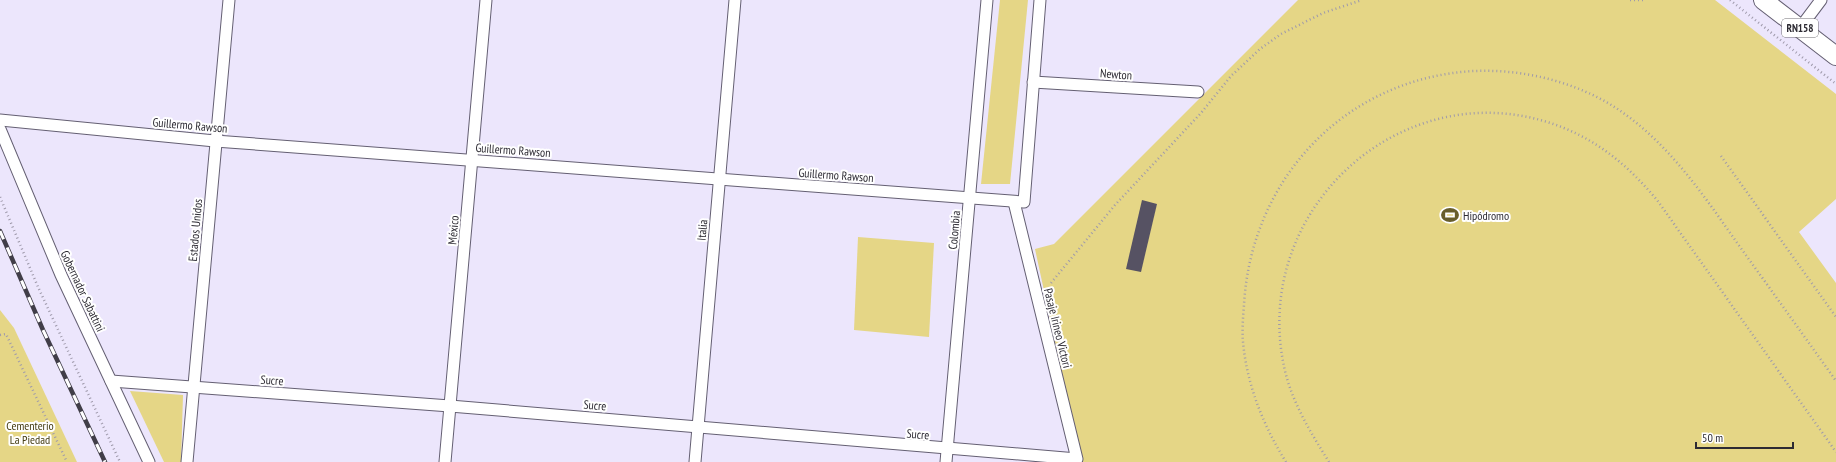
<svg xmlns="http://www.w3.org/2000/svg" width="1836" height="462" font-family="'PT Sans Narrow',sans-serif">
<rect width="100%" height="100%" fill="#ece6fc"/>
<g fill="#e5d686">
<path d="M1000,0H1028L1010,184H981Z"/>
<path d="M1298,0H1715L1836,94V199L1799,232L1836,283V462H1081L1035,249L1054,244Z"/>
<path d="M858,237L934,243L929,337L854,330Z"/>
<path d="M0,310L14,328L77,462H0Z"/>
<path d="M130,391L183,395L181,462H164Z"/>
</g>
<path fill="#565263" d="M1142,200L1157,204L1141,272L1126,269Z"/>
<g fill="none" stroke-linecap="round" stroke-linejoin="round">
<g stroke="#645f72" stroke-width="13">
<g id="minor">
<path d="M1800,28L1821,0"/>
<path d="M1033,82L1198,92"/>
<path d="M0,120L215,141L1024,202L1040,0"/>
<path d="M0,129L61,275L149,462"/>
<path d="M111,381L450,406L1077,459L1014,202"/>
<path d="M187,462L229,0"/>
<path d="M445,462L486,0"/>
<path d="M695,462L735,0"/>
<path d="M946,462L987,0"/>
</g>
</g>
<g stroke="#645f72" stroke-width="20">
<path id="trunk" d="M1763,0L1836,56"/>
</g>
<g stroke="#9f9aab" stroke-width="2.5" stroke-dasharray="1 3" stroke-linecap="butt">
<path d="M1630,0H1645"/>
<path d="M1730,0L1836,84"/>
<path d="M1721,156L1836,317"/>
<path d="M0,197L38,287L120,462"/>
<path d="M1051,283L1115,205L1201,113L1231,76L1260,49L1281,34L1323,13L1362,0"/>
<path d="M0,335L6,334L67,462"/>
<path d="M1286,462C1263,425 1247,385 1243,342C1242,330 1243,317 1244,305C1251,178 1346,78 1474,71C1520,69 1568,80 1608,103C1665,137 1702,193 1740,247C1772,291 1804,336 1836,381"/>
<path d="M1329,462C1311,433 1293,404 1285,371C1247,208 1408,65 1564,128C1603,144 1631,169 1657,200L1836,452"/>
</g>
<use href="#minor" stroke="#fff" stroke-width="11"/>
<use href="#trunk" stroke="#fff" stroke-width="18"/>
<g stroke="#413e48" stroke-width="4.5">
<path id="rail" d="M0,231L43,330L105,462"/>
</g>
<use href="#rail" stroke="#fff" stroke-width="3" stroke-dasharray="9" stroke-linecap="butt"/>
</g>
<defs>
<g id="stadium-bare" transform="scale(1.38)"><path d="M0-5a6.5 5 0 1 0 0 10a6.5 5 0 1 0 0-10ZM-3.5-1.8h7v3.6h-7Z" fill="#685e2b" stroke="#fff" stroke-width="2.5" paint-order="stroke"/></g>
</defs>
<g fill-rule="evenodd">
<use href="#stadium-bare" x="1450" y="215"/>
</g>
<g text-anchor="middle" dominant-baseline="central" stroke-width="4" stroke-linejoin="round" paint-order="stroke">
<rect fill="#fff" stroke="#6c6b70" stroke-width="1" x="1782" y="19" width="36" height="18" rx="3"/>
<g font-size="11" font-weight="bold" fill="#2d2b33">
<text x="1800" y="28">RN158</text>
</g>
<g font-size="12" fill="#2d2b33" stroke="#fff">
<text transform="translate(1116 74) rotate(4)">Newton</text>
<text transform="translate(190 125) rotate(5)">Guillermo Rawson</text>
<text transform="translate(513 150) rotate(4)">Guillermo Rawson</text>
<text transform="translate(836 175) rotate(4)">Guillermo Rawson</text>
<text transform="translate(195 230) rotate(-85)">Estados Unidos</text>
<text transform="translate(453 230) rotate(-85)">México</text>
<text transform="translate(702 230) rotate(-85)">Italia</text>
<text transform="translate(954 230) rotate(-85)">Colombia</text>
<text transform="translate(83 291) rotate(65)">Gobernador Sabattini</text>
<text transform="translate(1058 328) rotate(76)">Pasaje Irineo Victori</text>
<text transform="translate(272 380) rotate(4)">Sucre</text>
<text transform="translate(595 405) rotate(5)">Sucre</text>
<text transform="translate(918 434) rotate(5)">Sucre</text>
</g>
<g font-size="12" fill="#2d2b33" stroke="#fff" text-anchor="start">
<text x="1463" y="215">Hipódromo</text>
</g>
<g font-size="12" fill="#433b11" stroke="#fff">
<text x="30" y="425">Cementerio<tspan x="30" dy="14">La Piedad</tspan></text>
</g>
</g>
<path d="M1696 442v6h97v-6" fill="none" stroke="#2d2b33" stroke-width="2"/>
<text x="1702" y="442" font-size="12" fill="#2d2b33" stroke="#ffffff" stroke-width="3" paint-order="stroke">50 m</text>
</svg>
